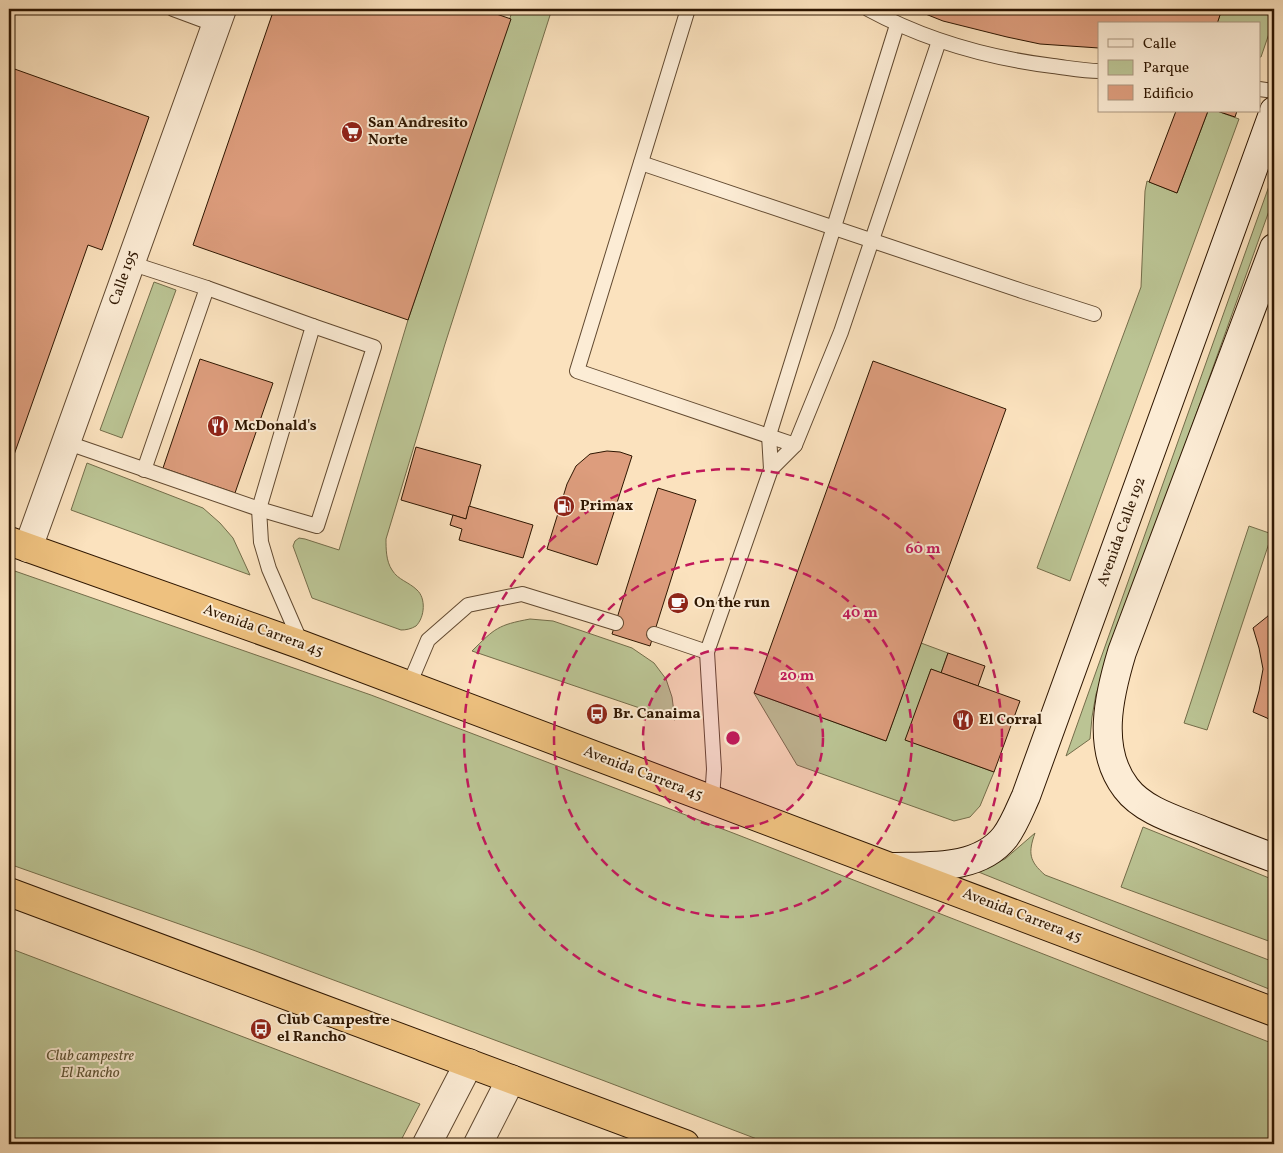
<svg xmlns="http://www.w3.org/2000/svg" width="1283" height="1153" font-family="Vollkorn,serif">
<rect width="100%" height="100%" fill="#fbe2be"/>
<filter id="stains"><feTurbulence type="fractalNoise" baseFrequency=".004" numOctaves="4"/><feColorMatrix values="0 0 0 0 .2 0 0 0 0 .09 0 0 0 0 .02 0 0 0 .5 -.17"/></filter>
<radialGradient id="worn" r=".72"><stop offset=".6" stop-color="#630" stop-opacity="0"/><stop offset="1" stop-color="#630" stop-opacity=".3"/></radialGradient>
<g fill="#bbc494" stroke="#746d4a">
<path d="M513,9H552L445,344L386,539C386,549 386,561 392,570C398,580 409,582 417,590C426,598 425,617 416,626C411,629 406,630 401,630L312,598L293,546L295,541L299,538L305,539L339,550L408,320Z"/>
<path d="M1222,9H1274V19L1261,57H1259V24H1217Z"/>
<path d="M1208,111H1217L1239,119L1070,581L1037,568L1141,287L1145,191L1147,181L1177,193Z"/>
<path d="M1274,172V197L1096,694L1092,717L1090,739L1066,756Z"/>
<path d="M154,282L176,290L122,438L100,430Z"/>
<path d="M87,463L203,508L220,523L233,538L250,575L71,510Z"/>
<path d="M1249,526L1272,534L1207,730L1184,723Z"/>
<path d="M9,569L371,695L733,833L1274,1044V1144H770L602,1080L253,950L9,864Z"/>
<path d="M530,619L553,621L632,648L654,663L666,679L672,697L675,720L472,651C495,628 498,625 530,619Z"/>
<path d="M921,643L948,653L941,673L931,669L906,740L994,772L980,806L970,817L954,821L797,765L754,693L886,741Z"/>
<path d="M1143,827L1274,880V943L1121,887Z"/>
<path d="M1035,833C1028,853 1029,861 1045,875L1274,962V991L976,871L1005,859Z"/>
<path d="M9,948L420,1104L399,1144H9Z"/>
</g>
<g fill="#dd9d7d" stroke="#2e1601">
<path d="M274,9H482L511,19L408,320L193,245Z"/>
<path d="M913,9H1222L1217,24H1099V48L1040,44L1007,37L943,21Z"/>
<path d="M9,67L149,117L102,250L88,245L9,469Z"/>
<path d="M1176,111H1208L1177,193L1149,182Z"/>
<path d="M1217,111H1237L1235,117Z"/>
<path d="M200,359L273,383L235,493L163,468Z"/>
<path d="M873,361L1006,409L886,741L754,693Z"/>
<path d="M416,447L481,465L466,519L401,500Z"/>
<path d="M607,451L620,452L632,456L597,565L547,549L567,484L576,466L590,454Z"/>
<path d="M658,488L696,500L650,646L612,634Z"/>
<path d="M469,506L533,525L523,558L459,540L462,529L450,525L453,515L466,519Z"/>
<path d="M1274,606V724L1267,718L1253,712L1259,691L1263,669L1259,648L1253,628L1268,616Z"/>
<path d="M948,653L985,666L978,686L941,673Z"/>
<path d="M931,669L1020,701L994,772L905,740Z"/>
</g>
<g fill="none" stroke-linecap="round" stroke-linejoin="round">
<g stroke="#614930" stroke-width="16">
<g id="service">
<path d="M173,9L216,25"/>
<path d="M688,9L577,371L795,445"/>
<path d="M868,9C925,40 989,58 1053,66C1069,68 1084,71 1099,71"/>
<path d="M1259,89L1274,91"/>
<path d="M641,163L1022,291L1094,314"/>
<path d="M130,263L207,288L313,326L259,509L261,542L269,569L302,645"/>
<path d="M65,442L259,509L317,526L374,347L313,326"/>
<path d="M771,469L795,445L841,332L939,41"/>
<path d="M144,470L207,288"/>
<path d="M654,634L707,652"/>
<path d="M409,685L428,640L468,605L522,594L616,623"/>
<path d="M712,800L714,769L707,652L771,469L769,435L897,25"/>
</g>
</g>
<g stroke="#614930" stroke-width="30">
<g id="minor">
<path d="M28,548L222,9"/>
<path d="M427,1144L469,1063"/>
<path d="M478,1144L511,1079"/>
</g>
</g>
<g stroke="#2e1601" stroke-width="30">
<g id="secondary">
<path d="M1274,248L1122,652C1109,695 1096,749 1126,788C1144,812 1180,821 1206,832C1229,841 1252,850 1274,858"/>
<path d="M893,867C930,866 979,870 1005,837C1014,825 1020,809 1026,796L1274,111"/>
</g>
</g>
<g stroke="#2e1601" stroke-width="30">
<g id="trunk">
<path d="M9,541L302,645L1274,1012"/>
<path d="M9,892L685,1144"/>
</g>
</g>
<use href="#service" stroke="#fcecd5" stroke-width="14"/>
<use href="#minor" stroke="#fcecd5" stroke-width="28"/>
<use href="#secondary" stroke="#fcecd5" stroke-width="28"/>
<use href="#trunk" stroke="#eec17f" stroke-width="28"/>
</g>
<circle cx="733" cy="738" r="90" fill="#c2185b" fill-opacity=".12"/>
<g fill="none" stroke="#c2185b" stroke-width="2.5" stroke-dasharray="9 6">
<circle cx="733" cy="738" r="90"/>
<circle cx="733" cy="738" r="179"/>
<circle cx="733" cy="738" r="269"/>
</g>
<defs>
<g id="supermarket-disc" transform="scale(1.125)"><circle r="9.5" fill="#8f2418" stroke="#fcecd5"/><path d="M-6-5.5h2.5l.6 2H6L4.5 2H-2.5L-4.4-4H-6ZM-1.5 3.2a1.3 1.3 0 1 0 .1 0ZM3 3.2a1.3 1.3 0 1 0 .1 0Z" fill="#fff"/></g>
<g id="restaurant-disc" transform="scale(1.125)"><circle r="9.5" fill="#8f2418" stroke="#fcecd5"/><path d="M-5-6h1v4h1v-4h1v4h1v-4h1v5L-1.5 .5V6h-2V.5L-5-1ZM5-6V6H3V1.5H1.5Q1.5-4 5-6Z" fill="#fff"/></g>
<g id="fuel-disc" transform="scale(1.125)"><circle r="9.5" fill="#8f2418" stroke="#fcecd5"/><path d="M-5.5-6h7V0h2V4h1.3V-2.5L3-4.5l.8-.8L6-3V5H2.5V1h-1V6h-7ZM-4.2-4.7v3.2H.2V-4.7Z" fill="#fff"/></g>
<g id="cafe-disc" transform="scale(1.125)"><circle r="9.5" fill="#8f2418" stroke="#fcecd5"/><path d="M-5.5-4.5H6V0H3Q3 3.5 0 3.5H-2.5Q-5.5 3.5-5.5 0ZM3-3.2v2h1.7v-2ZM-6 4.5H4V6H-6Z" fill="#fff"/></g>
<g id="bus-disc" transform="scale(1.125)"><circle r="9.5" fill="#8f2418" stroke="#fcecd5"/><path d="M-5-6H5V4H4V6H2V4H-2V6H-4V4H-5ZM-3.5-4V0h7V-4ZM-3.5 1.2v1.5H-2V1.2ZM2 1.2v1.5H3.5V1.2Z" fill="#fff"/></g>
</defs>
<g fill-rule="evenodd">
<use href="#supermarket-disc" x="352" y="132"/>
<use href="#restaurant-disc" x="218" y="426"/>
<use href="#fuel-disc" x="564" y="506"/>
<use href="#cafe-disc" x="678" y="603"/>
<use href="#bus-disc" x="597" y="714"/>
<use href="#restaurant-disc" x="963" y="720"/>
<use href="#bus-disc" x="261" y="1029"/>
</g>
<g text-anchor="middle" dominant-baseline="central" stroke-width="4" stroke-linejoin="round" paint-order="stroke">
<g font-size="15" font-weight="bold" fill="#2e1601" stroke="#fcecd5" text-anchor="start">
<text x="368" y="123">San Andresito<tspan x="368" dy="17">Norte</tspan></text>
<text x="234" y="426">McDonald's</text>
<text x="580" y="506">Primax</text>
<text x="694" y="603">On the run</text>
<text x="613" y="714">Br. Canaima</text>
<text x="979" y="720">El Corral</text>
<text x="277" y="1020">Club Campestre<tspan x="277" dy="17">el Rancho</tspan></text>
</g>
<g font-size="15" fill="#2e1601" stroke="#fcecd5">
<text transform="translate(124 278) rotate(-70)">Calle 195</text>
<text transform="translate(1122 532) rotate(-70)">Avenida Calle 192</text>
<text transform="translate(263 631) rotate(20)">Avenida Carrera 45</text>
<text transform="translate(643 774) rotate(21)">Avenida Carrera 45</text>
<text transform="translate(1022 916) rotate(21)">Avenida Carrera 45</text>
</g>
<g font-size="15" font-style="italic" fill="#5f5334" stroke="#fcecd5">
<text x="90" y="1056">Club campestre<tspan x="90" dy="17">El Rancho</tspan></text>
</g>
</g>
<circle cx="733" cy="738" r="8" fill="#c2185b" stroke="#fcecd5" stroke-width="2.5"/>
<g font-size="15" text-anchor="middle" font-weight="bold" fill="#c2185b" stroke="#fcecd5" stroke-width="4" stroke-linejoin="round" paint-order="stroke">
<text x="923" y="553">60 m</text>
<text x="860" y="617">40 m</text>
<text x="797" y="680">20 m</text>
</g>
<rect width="1283" height="1153" fill="none" stroke="#fbe2be" stroke-width="30"/>
<rect x="10" y="10" width="1263" height="1133" fill="none" stroke="#2e1601" stroke-width="2.5"/>
<rect x="15" y="15" width="1253" height="1123" fill="none" stroke="#2e1601"/>
<rect x="1098" y="22" width="162" height="90" fill="#fcecd5" stroke="#aa9680"/>
<rect x="1108" y="39" width="25" height="8" fill="#fcecd5" stroke="#aa9680"/>
<text x="1143" y="48" font-size="15" fill="#2e1601">Calle</text>
<rect x="1108" y="60" width="25" height="15" fill="#bbc494" stroke="#aa9680"/>
<text x="1143" y="72" font-size="15" fill="#2e1601">Parque</text>
<rect x="1108" y="85" width="25" height="15" fill="#dd9d7d" stroke="#aa9680"/>
<text x="1143" y="98" font-size="15" fill="#2e1601">Edificio</text>
<rect width="100%" height="100%" filter="url(#stains)"/>
<rect width="100%" height="100%" fill="url(#worn)"/>
</svg>
